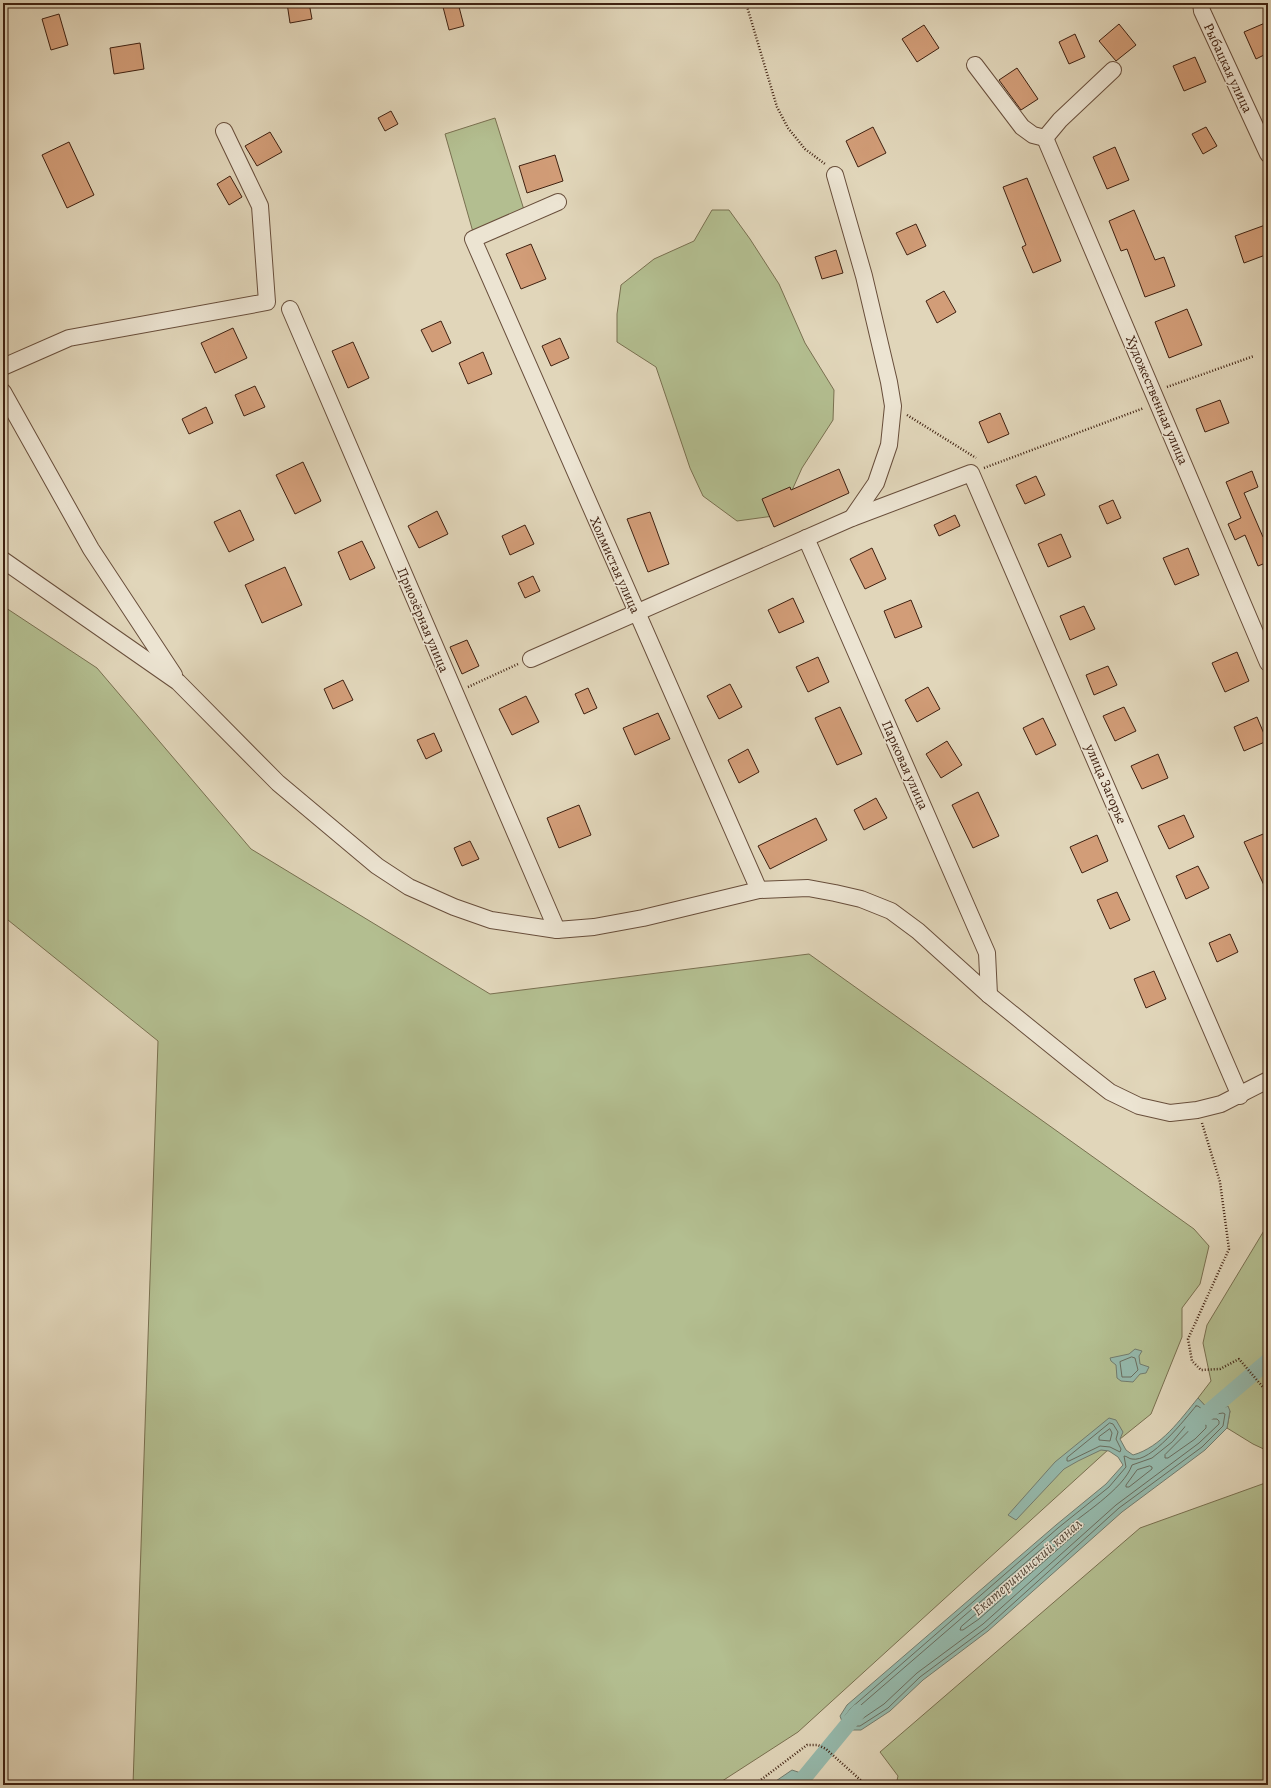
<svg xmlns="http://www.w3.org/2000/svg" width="1271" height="1788" font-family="Alegreya,serif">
<rect width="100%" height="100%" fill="#e1d6ba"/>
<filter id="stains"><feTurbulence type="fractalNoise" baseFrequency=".005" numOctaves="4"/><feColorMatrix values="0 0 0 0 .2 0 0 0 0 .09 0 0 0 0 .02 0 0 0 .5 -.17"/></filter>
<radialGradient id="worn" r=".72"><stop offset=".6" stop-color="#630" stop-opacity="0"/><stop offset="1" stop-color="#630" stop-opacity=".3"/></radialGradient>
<g fill="#b3be90" stroke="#797050">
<path d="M495,118L525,213L473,232L445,134Z"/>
<path d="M712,210H729L750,239L779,284L805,343L834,390L833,420L802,468L781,515L737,521L703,496L690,468L656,367L617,342V314L621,285L654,259L694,241Z"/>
<path d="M3,606L97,668L251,849L490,994L809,954L1194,1229L1209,1246L1200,1284L1182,1308V1337L1151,1414L1120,1439L798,1732L716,1785H133L158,1041L3,916Z"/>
<path d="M1268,1224V1451L1253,1444L1227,1428L1230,1411H1210L1198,1398L1211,1381L1203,1343L1207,1325Z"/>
<path d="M1268,1482V1785H896L898,1776L880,1752L1140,1528Z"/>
</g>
<g fill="#95b9ac" stroke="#737c6e">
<path d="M1135,1349L1142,1351L1139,1356L1140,1364L1149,1367L1146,1373L1140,1374L1133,1382L1121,1381L1117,1378L1116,1365L1111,1361L1110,1358L1129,1354Z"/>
<path d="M1198,1398L1210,1411L1219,1410L1228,1406L1230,1411L1227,1428L1205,1450L1122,1512L988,1631L923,1680L890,1711L861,1730H853L844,1727L840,1716L847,1705L1056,1525L1106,1484L1123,1465L1118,1457L1109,1451L1101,1450L1078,1461L1064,1469L1016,1520L1008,1515L1055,1462L1109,1418L1116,1420L1123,1432L1120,1439L1126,1450L1133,1455C1161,1447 1180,1420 1198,1398Z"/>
<path d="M792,1770L801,1773L808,1780L807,1785H770Z"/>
</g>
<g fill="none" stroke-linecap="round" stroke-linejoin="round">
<g stroke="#6a6d5e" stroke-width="1">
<path d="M1132,1357L1135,1358L1138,1370L1131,1377H1122L1120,1362Z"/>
<path d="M1196,1406H1198L1209,1415L1223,1413L1225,1414L1223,1426L1202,1447L1119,1508L986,1628L920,1677L888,1708L860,1726H854L847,1724L845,1716L851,1708L1058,1528L1109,1487L1126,1467L1124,1456C1127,1456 1129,1459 1132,1459C1151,1463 1185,1419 1196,1406Z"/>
<path d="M1197,1413L1207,1419H1217L1219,1421V1424L1199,1443L1116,1505L983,1624L917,1673L884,1704L859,1721L851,1720L850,1717L854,1711C923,1652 991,1592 1060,1533C1080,1516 1124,1489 1132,1465L1152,1458L1172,1442Z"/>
<path d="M1198,1422L1206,1425V1428L1195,1439L1168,1458H1165V1455Z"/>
<path d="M1110,1423L1113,1424L1118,1432L1116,1439L1121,1449L1120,1452L1110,1447L1100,1446L1069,1461H1067V1458Z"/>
<path d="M1110,1429L1112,1433L1110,1441L1099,1440V1437Z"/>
<path d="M1150,1466L1152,1467V1469L1129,1487H1126V1485L1137,1470Z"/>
<path d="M1081,1524H1084L1083,1527L979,1619L963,1630H960L961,1627Z"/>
</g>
<g stroke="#95b9ac" stroke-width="16">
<path d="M1193,1425L1268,1361"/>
<path d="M798,1785L858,1712"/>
</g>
</g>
<g fill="#d29d78" stroke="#3f2111">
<path d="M287,3H309L312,19L290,23Z"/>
<path d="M458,3L464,26L449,30L443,7Z"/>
<path d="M59,14L68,45L51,50L42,19Z"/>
<path d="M1265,23L1268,29V53L1256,59L1244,32Z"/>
<path d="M1119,24L1136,45L1116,61L1099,41Z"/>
<path d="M924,25L939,48L917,62L902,39Z"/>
<path d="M1075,34L1085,57L1069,64L1059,42Z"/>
<path d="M140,43L144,69L114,74L110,48Z"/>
<path d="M1195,57L1206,82L1184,91L1173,66Z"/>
<path d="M1017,68L1038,99L1021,110L999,80Z"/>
<path d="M391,111L398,124L385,131L378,118Z"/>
<path d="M873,127L886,153L858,167L846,141Z"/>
<path d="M1206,127L1217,146L1203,154L1192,134Z"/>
<path d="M270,132L282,152L257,166L245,146Z"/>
<path d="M69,142L94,195L67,208L42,155Z"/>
<path d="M1115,147L1129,180L1107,189L1093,157Z"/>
<path d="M555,155L563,181L527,193L519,166Z"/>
<path d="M230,176L242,197L229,205L217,184Z"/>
<path d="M1027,178L1061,261L1033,273L1022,247L1026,245L1003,187Z"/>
<path d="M1134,210L1155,260L1164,257L1175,286L1145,297L1127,249L1121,251L1109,221Z"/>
<path d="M916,224L926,246L907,255L896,233Z"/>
<path d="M1268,224V254L1244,263L1235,236Z"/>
<path d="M531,244L546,279L521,289L506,254Z"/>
<path d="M836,250L843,273L822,279L815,257Z"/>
<path d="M944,291L956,312L937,323L926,301Z"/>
<path d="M1187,309L1202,345L1169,358L1155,322Z"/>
<path d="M441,321L451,343L432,352L421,330Z"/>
<path d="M233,328L247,358L215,373L201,343Z"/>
<path d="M560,338L569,358L551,366L542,346Z"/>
<path d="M353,342L369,378L348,388L332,351Z"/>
<path d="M483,352L492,374L468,384L459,363Z"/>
<path d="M255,386L265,407L244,416L235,395Z"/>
<path d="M1220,400L1229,423L1205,432L1196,409Z"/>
<path d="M206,407L213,423L189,434L182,419Z"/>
<path d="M1000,413L1009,434L988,443L979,422Z"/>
<path d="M303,462L321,501L295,514L276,475Z"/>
<path d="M839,469L849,493L774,527L762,499L790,487L791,490Z"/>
<path d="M1252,471L1258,487L1244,493L1263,537L1268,535V562L1258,566L1245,535L1235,540L1228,524L1241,518L1226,482Z"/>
<path d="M1036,476L1045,495L1025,504L1016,485Z"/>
<path d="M1113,500L1121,518L1107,524L1099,506Z"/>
<path d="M240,510L254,540L229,552L214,522Z"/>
<path d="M437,511L448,534L419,548L408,526Z"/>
<path d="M650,512L669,564L648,572L627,519Z"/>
<path d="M955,515L960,526L939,536L934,525Z"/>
<path d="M525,525L534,544L510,555L502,536Z"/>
<path d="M1061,534L1071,557L1048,567L1038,544Z"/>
<path d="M362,541L375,568L350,580L338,552Z"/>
<path d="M872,548L886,579L865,589L850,559Z"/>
<path d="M1188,548L1199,575L1175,585L1163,558Z"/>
<path d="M285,567L302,605L262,623L245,585Z"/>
<path d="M533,576L540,591L525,598L518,583Z"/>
<path d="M793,598L804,622L779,633L768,610Z"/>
<path d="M911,600L922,627L895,638L884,611Z"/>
<path d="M1084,606L1095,629L1070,640L1060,616Z"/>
<path d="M467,640L479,666L462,674L450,647Z"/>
<path d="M1237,652L1249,681L1225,692L1212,663Z"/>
<path d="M818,657L829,682L808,692L796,667Z"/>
<path d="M1108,666L1117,685L1094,695L1086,675Z"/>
<path d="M343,680L353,700L333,709L324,689Z"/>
<path d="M730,684L742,707L719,719L707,696Z"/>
<path d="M928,687L940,709L917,722L905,700Z"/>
<path d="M588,688L597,708L584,714L575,694Z"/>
<path d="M526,696L539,722L512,735L499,709Z"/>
<path d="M840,707L862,754L837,765L815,718Z"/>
<path d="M1124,707L1136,731L1115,741L1103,716Z"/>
<path d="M658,713L670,739L635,755L623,728Z"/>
<path d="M1257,717L1267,741L1244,751L1234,727Z"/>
<path d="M1043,718L1056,745L1036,755L1023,728Z"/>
<path d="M434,733L442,751L426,759L417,740Z"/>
<path d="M947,741L962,765L941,778L926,754Z"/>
<path d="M748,749L759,772L739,783L728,760Z"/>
<path d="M1158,754L1168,778L1142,789L1131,766Z"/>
<path d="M978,792L999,836L973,848L952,805Z"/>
<path d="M876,798L887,818L864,830L854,810Z"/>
<path d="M579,805L591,835L559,848L547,818Z"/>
<path d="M1184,815L1194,837L1169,849L1158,826Z"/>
<path d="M816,818L827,840L770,869L758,846Z"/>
<path d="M1268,832V894L1244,842Z"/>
<path d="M1097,835L1108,861L1082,873L1070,847Z"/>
<path d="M470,841L479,859L462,866L454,848Z"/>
<path d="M1198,866L1209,888L1186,899L1176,876Z"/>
<path d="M1117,892L1130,920L1110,929L1097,900Z"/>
<path d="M1230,934L1238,952L1217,962L1209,943Z"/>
<path d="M1154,971L1166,999L1146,1008L1134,979Z"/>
</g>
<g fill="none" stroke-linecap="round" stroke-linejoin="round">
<g stroke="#684e3b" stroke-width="18">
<g id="minor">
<path d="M1201,3L1202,11L1268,154"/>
<path d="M975,65L1022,127L1033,135L1045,138L1060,120L1113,70"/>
<path d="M1045,138L1268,663"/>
<path d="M835,175L864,276L889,382L893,406L889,445L876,483L852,518"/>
<path d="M558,202L473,239L759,890"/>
<path d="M290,309L557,930"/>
<path d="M3,367L69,338L267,302L260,206L224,131"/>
<path d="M3,392L91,549L174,675"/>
<path d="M806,538L987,953L989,995"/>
<path d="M3,560L178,682L278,783L377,866L409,887L454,907L491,920L557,930L594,927L643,918L759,890L808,888L835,893L861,899L891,911L918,931L989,995L1078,1067L1110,1092L1139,1106L1170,1113L1197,1110L1221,1104L1268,1080"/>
<path d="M531,659L852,518L971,473L1240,1096"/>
</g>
</g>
<g stroke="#3f2111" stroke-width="2.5" stroke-dasharray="1 2" stroke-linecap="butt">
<path d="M746,3L777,107L788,128L805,149L825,164"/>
<path d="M1167,387L1254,356"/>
<path d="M907,415L976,458"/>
<path d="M984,468L1144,408"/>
<path d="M468,687L518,664"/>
<path d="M1202,1123L1220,1182L1229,1249L1188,1339L1192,1361L1201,1370L1220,1369L1239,1359L1268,1393"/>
<path d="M754,1785L807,1745H818L826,1749L866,1785"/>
</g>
<use href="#minor" stroke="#ece4d2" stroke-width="16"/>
</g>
<g text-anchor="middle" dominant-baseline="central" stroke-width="3" stroke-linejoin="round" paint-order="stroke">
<g font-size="14" fill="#3f2111" stroke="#ece4d2">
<text transform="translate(1228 68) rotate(65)">Рыбацкая улица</text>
<text transform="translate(1157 400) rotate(67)">Художественная улица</text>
<text transform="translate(615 565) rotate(66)">Холмистая улица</text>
<text transform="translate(423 620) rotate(67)">Приозёрная улица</text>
<text transform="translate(905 765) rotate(66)">Парковая улица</text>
<text transform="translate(1106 784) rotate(67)">улица Загорье</text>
</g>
<g font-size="15" font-style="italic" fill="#544738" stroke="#ece4d2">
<text transform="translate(1027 1567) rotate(-41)">Екатерининский канал</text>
</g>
</g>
<rect width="1271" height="1788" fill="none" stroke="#e1d6ba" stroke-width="16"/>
<rect x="4" y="4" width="1263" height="1780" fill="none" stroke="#3f2111" stroke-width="2"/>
<rect x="8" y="8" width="1255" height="1772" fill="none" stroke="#3f2111"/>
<rect width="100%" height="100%" filter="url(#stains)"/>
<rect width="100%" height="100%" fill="url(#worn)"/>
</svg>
